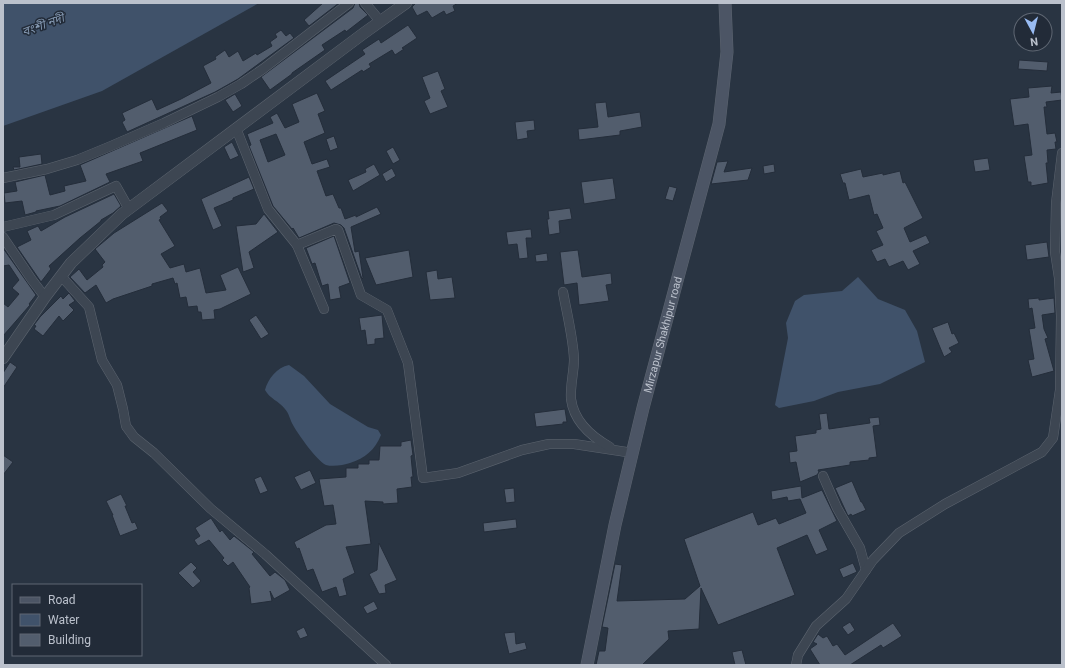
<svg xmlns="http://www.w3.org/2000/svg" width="1065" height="668" font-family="Roboto,'Noto Sans Bengali',sans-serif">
<rect width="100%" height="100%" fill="#293442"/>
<g fill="#40526a">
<path d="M3,3H259L102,91L3,126Z"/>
<path d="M858,277L878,299L905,310L917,331L925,362L880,384L838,392L814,401L779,408L775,405L788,338L786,323L795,301L804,295L842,291Z"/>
<path d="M289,365L304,376L330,404L368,427L378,430L381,435C375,450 365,458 350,463C344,465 333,467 326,465C317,461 298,434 293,425C290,420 289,413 285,409C279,401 270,399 265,390C268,379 277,367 289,365Z"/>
</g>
<g fill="#525d6d" stroke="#242d3a" fill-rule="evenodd">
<path d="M323,3H339L309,26L304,20Z"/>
<path d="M355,3H359L360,7L368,15L346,32L345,30L322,45L325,50L292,73V74L270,90L261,77L353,8Z"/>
<path d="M416,3H458L453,6L455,11L446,15L444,11L432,18L427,11L417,16L412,7Z"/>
<path d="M408,25L417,38L402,48L404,49L395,55L392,50L369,64L371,67L363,72L362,70L331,90L325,81L365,54L362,50L379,39L381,43Z"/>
<path d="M281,30L286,36L290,33L294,38L238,79L215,92L127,132L122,122L125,120L122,113L152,99L157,110L181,99L211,83L203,66L216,59L215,57L225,50L229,57L238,51L243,61L256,53L257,55L272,46L270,42L277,37L275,34Z"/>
<path d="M1019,60L1048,62L1047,71L1018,69Z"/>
<path d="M438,71L445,89L441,91L448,107L430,114L424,101L430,98L422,77Z"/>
<path d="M1052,86L1051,93L1061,92L1062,100L1046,102L1047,107H1044L1047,134L1055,133L1057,142H1055L1056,149L1047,150L1048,163H1046L1048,183L1031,186V182H1028L1024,156L1032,155L1028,124L1014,126L1010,99L1029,97L1028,88Z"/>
<path d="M317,93L325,111L318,114L325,133L304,142L312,164L327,159L330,167L317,171L326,196L333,194L339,208H341L345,219L356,215V217L377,207L381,214L351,227L355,252L359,251L363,278L362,279L344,228L341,225L334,223L299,238L293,228L292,229L273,206L249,146L251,145L247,134L273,123L270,117L277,113L285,128L299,122L292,104ZM276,134L285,155L268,162L260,140Z"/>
<path d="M235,94L242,106L233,112L225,100Z"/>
<path d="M606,102L608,117L640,112L642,127L620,131V135L579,140L578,129L598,127L595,103Z"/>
<path d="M192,116L197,130L140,153L143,161L106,174L110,182L60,206L36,211V212L25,215L22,201L5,203L4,193L17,191L15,182L45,175L50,195L65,191L64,186L86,181L80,165Z"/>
<path d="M534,120L535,130L527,131L528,138L517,140L515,122Z"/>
<path d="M334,136L338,148L330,151L326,139Z"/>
<path d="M232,142L239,156L230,160L224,147Z"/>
<path d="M393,147L400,160L393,164L386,151Z"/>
<path d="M41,154L42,164L14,170L13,167H20L19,157Z"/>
<path d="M988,158L990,170L975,172L973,160Z"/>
<path d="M728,161L724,172L752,168L748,180L711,184L717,162Z"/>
<path d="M374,164L380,175L353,191L348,180L366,172L365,169Z"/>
<path d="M774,164L775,172L764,174L763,166Z"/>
<path d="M392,168L396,176L386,182L382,174Z"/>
<path d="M861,169L863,177L883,173V175L900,171L903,183L905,182L923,218L904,228L910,242L926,235L930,243L913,251L920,264L908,270L903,261L889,267L885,259L877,262L871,250L883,245L876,231L883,228L877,214L874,215L869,195L849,200L845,183H843L840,174Z"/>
<path d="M249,177L254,189L233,198V200L214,208L222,226L213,230L201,199Z"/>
<path d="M613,178L616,199L584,204L581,182Z"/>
<path d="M669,186L677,188L673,201L665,199Z"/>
<path d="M114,194L121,206L113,213L101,220V221L80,238L49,266L51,269L41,282L17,247L31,240L27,231L38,226L41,231L65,217Z"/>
<path d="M162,203L168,211L160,217L161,219L159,220L175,246L161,254L170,268L184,264L186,272L200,268L206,293L226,290L220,275L238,267L251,294L220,309L214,310L215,319L202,320L201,312H198L197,306L188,307L186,297L180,298L177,283L175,284L173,278L152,284V286L113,299L106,303L96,285L85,293L70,277L79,269L87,280L103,267L102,265L105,262L95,249L114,233Z"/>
<path d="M570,208L572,219L559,221L560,233L549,235L547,219H549L548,211Z"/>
<path d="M264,214L278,232L249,252L254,268L243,272L236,226L256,224Z"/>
<path d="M531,229L532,238H526L528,258L519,259L517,244L508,245L506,232Z"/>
<path d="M334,236L350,283L339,287L341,298L330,300L328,284L322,286L315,263L312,264L306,248Z"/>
<path d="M1047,242L1049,257L1027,260L1025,245Z"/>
<path d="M3,248L36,295L29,304L30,305L3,336V303L8,307L19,294L12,288L19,280L9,265L3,266Z"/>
<path d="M409,250L413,277L376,285L365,258Z"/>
<path d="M578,250L582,277L611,273L612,284L606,285L609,301L579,305L577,283L564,285L560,252Z"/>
<path d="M547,253L548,261L536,262L535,255Z"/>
<path d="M437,270L438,279L452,277L455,298L430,300L426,272Z"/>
<path d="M69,293L75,301L69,305L74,310L63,321L59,316L43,336L34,329L36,326L34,325L40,317L61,296L63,299Z"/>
<path d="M1039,298V300L1054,298L1055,313L1042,315L1044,329L1048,338L1045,339L1054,371L1032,377L1028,360L1034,359L1029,329L1035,328L1032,308L1029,309L1028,299Z"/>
<path d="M256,315L269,334L261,339L249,320Z"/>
<path d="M382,315L384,338L375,339V344L367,345L365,330L361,331L359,318Z"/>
<path d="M948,322L952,334L954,333L959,343L949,348L952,352L944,357L932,328Z"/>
<path d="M10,362L17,367L3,388V373Z"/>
<path d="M565,409L567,422H563V424L536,427L534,413Z"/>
<path d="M827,413L829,429L870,423L869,418L879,417L880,425L873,426L877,457L869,458V460L850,462V465L818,470L819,472L817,475L800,482L796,462L790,463L789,452L797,451L795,436L816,433V430L821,429L819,414Z"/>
<path d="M411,440L413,455L411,456L413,477H411L412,487L397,489L398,503L383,504V502L365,501L371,544L346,547L355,573L343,579L347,595L339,597L336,587L322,592L313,569L307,571L299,548L297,549L294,542L326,525L336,524L333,505L324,506L319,479L346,477V468H358V464H369V460H379L380,446H401V442Z"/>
<path d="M3,455L13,462L3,475Z"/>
<path d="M310,470L316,483L301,490L294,477Z"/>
<path d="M261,476L268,491L260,494L254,479Z"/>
<path d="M852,481L861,502H862L866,510L852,516L851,514L848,516L835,488Z"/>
<path d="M801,486L802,498L822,490L837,521L819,530L828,550L816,555L807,535L777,548L795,595L718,625L701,588L699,629L668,631L669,639L642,665H596L599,651H605L608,628L602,627L615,564L622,565L617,601L685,599L700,586L684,539L753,512L758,525L776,518L779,524L806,513L800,499L788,501L787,497L772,500L771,491Z"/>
<path d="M514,488L515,502L506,503L504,489Z"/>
<path d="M121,494L127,506H125L132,523L135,522L138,529L120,536L112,515H113L106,501Z"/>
<path d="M211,518L220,532L222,530L230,540L234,536L254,552L252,554L270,576L275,572L285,580L290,590L274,599L270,591L272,601L251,604L249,588L250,587L233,562L228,566L222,560L224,558L209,540L198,546L194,540L200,536L195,528Z"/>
<path d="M516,519L517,528L484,532L483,523Z"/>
<path d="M379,543L397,580L385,585L386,593L379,594L369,574L377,570Z"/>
<path d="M191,562L197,568L193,572L201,581L193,588L178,573Z"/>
<path d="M853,563L857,572L843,578L839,569Z"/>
<path d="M374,601L378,609L367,614L363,607Z"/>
<path d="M850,622L855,630L848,635L842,627Z"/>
<path d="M893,623L902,636L883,648L881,645L850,665H820L810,649L817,644L813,642L818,634L823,638L827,636L833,646L837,644L845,655Z"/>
<path d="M304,627L308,636L300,639L296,631Z"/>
<path d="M515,632L516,644L525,642L527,649L509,654L504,633Z"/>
<path d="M742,650L746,665H735L732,652Z"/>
</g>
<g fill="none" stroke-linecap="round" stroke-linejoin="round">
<g stroke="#5c646f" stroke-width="10">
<g id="minor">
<path d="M365,3L380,21"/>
<path d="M236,128L268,209L297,245L324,309"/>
<path d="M3,178L47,169L77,160L111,146L164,123L218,97L241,84L263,69L349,3"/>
<path d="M3,227L54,215L116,186L129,209"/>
<path d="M3,237L32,280L45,297"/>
<path d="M297,245L336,229L338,230L361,295L387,310L408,363L423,478L458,473L522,450L549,444H574L633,453"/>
<path d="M61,276L89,307L102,360L117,385L123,409L126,426L134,437L154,453L211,509L265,554L386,665"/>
<path d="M563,292C567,314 573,337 574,359C574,372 570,386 571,399C574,422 592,437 610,447"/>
<path d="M823,476L837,508L860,548L866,570"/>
<path d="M796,665L798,655L816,626L846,599L873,560L899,533L945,504L1042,452L1053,438L1060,390L1061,316L1059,278L1055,252L1056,203L1062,153"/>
</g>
</g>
<g stroke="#5c646f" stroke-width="12">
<path id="tertiary" d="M3,358L45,297L71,263L122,214L364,33L406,3"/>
</g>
<g stroke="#5c646f" stroke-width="13">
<g id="secondary">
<path id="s1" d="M587,665L615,525L643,408L719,124L727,52L725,3"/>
</g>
</g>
<use href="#minor" stroke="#3d4652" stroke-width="9"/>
<use href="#tertiary" stroke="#3d4652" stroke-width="11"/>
<use href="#secondary" stroke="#4c5565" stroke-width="12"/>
</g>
<g text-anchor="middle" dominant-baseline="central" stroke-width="3" stroke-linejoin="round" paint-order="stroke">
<g font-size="11" fill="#bbc1cc" stroke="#222b38">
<text stroke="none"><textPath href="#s1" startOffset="339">Mirzapur Shakhipur road</textPath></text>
</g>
<g font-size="12" font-style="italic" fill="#8498b1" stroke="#222b38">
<text transform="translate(43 25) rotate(-20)">বংশী নদী</text>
</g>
</g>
<rect width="1065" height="668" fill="none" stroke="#bbc1cc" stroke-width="8"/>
<rect x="12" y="584" width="130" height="72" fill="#222b38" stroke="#5f6773"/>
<rect x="20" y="597" width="20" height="6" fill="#4c5565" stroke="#5f6773"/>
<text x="48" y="604" font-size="12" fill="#bbc1cc">Road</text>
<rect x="20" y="614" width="20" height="12" fill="#40526a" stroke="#5f6773"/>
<text x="48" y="624" font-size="12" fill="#bbc1cc">Water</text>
<rect x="20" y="634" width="20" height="12" fill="#525d6d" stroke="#5f6773"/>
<text x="48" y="644" font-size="12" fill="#bbc1cc">Building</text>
<g transform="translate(1033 32) rotate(173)"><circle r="19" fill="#222b38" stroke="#5f6773"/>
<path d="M0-3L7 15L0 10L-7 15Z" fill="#99bcf3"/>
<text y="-6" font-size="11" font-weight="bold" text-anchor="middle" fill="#bbc1cc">N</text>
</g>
</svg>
